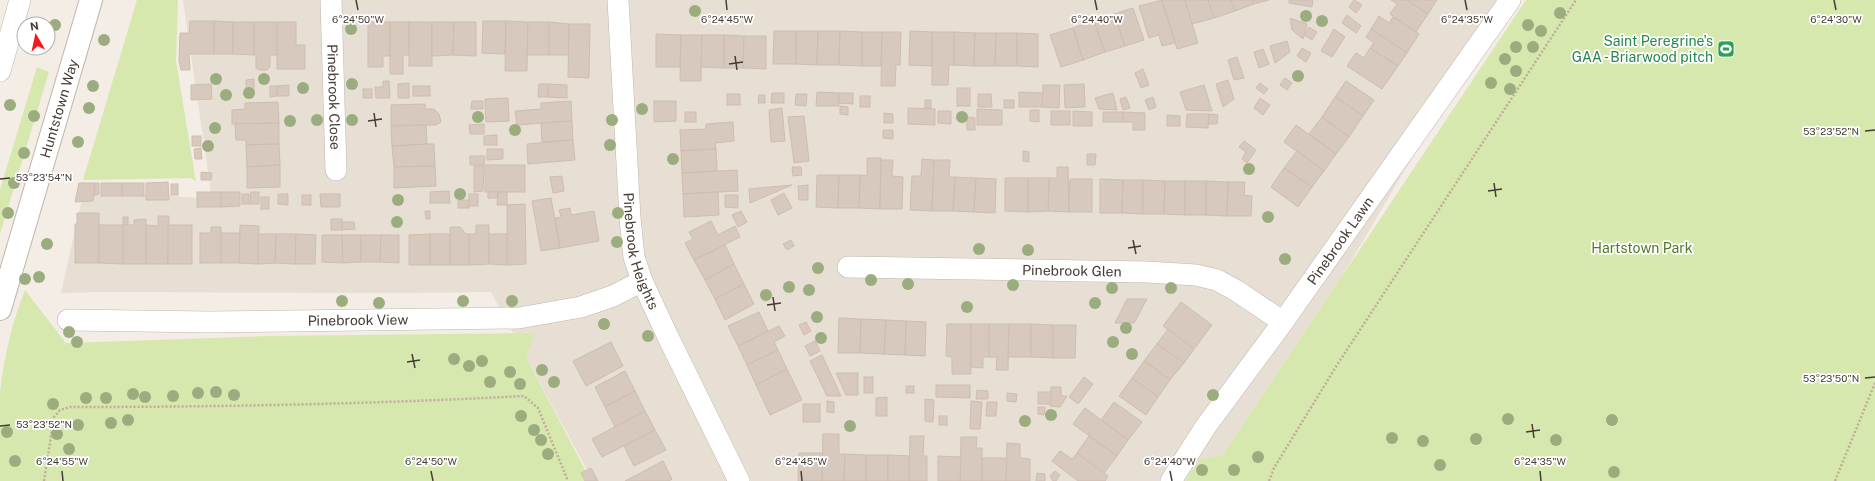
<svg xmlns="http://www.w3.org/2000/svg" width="1875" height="481" font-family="'Public Sans',sans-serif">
<rect width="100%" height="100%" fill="#f3ede6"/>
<path fill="#e7ded4" d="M183,0H1505L1321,312L1206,481H593L491,292L387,293L98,292L61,293L84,190L212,199Z"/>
<g fill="#d7e8ae">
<path d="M137,0H178L176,61L196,182L191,178L83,180Z"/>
<path d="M1526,0H1875V481H1186L1200,460L1223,455Z"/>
<path d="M37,67L49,72L0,234V190Z"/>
<path d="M25,290L66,343L267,336L535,333L526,357L591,481H0C0,452 0,421 0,392C4,357 12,322 25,290Z"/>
</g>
<g fill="#d8c9be" stroke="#cfbdae">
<path d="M1162,0H1185L1198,43L1177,49Z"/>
<path d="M1162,0L1175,43L1162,46L1159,35L1149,38L1139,6Z"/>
<path d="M1185,0H1208L1214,18L1192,24Z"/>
<path d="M1208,0H1231L1235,11L1214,18Z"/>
<path d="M1231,0H1253L1254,4L1235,11Z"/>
<path d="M1253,0H1269L1254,4Z"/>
<path d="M1289,0H1313L1312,7L1289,3Z"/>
<path d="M1354,0L1362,5L1356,13L1349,7Z"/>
<path d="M1391,0H1407L1428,14L1416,32L1390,14L1397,4Z"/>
<path d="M1407,0H1437L1428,14Z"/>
<path d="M1133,8L1144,40L1125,46L1114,14Z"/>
<path d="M1114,14L1125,46L1105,52L1094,21Z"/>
<path d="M1347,15L1361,26L1356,33L1342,23Z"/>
<path d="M1379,16L1389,23L1393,17L1419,34L1407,53L1371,29Z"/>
<path d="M1290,18L1307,24L1303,39L1292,30Z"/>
<path d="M190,21H214V54H189L190,70H181L179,61L180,33H189Z"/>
<path d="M214,21L233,22V54H214Z"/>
<path d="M483,21H506L505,54L482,53Z"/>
<path d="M506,21L528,22L527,71H505Z"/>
<path d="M1094,21L1105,52L1083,60L1073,28Z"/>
<path d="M233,22H254V55L233,54Z"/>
<path d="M254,22H277V55H270V67L267,70H259L256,68V55H254Z"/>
<path d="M277,22H296V45H305V69H277Z"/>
<path d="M368,22H390V56H383V67H368Z"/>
<path d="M390,22H409V55H403V74H390Z"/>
<rect x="409" y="22" width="23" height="44"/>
<path d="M432,22H454L453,55L432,56Z"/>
<path d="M454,22H476V56L453,55Z"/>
<path d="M528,22H549V55H527Z"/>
<path d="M549,22L569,24V55H549Z"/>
<path d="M569,24H590L589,78L568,77Z"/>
<path d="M1309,27L1317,32L1312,40L1304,35Z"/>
<path d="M1073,28L1083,60L1061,67L1050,35Z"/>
<path d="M1334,29L1345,37L1332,57L1321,51Z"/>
<path d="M1371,29L1407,53L1398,66L1370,48L1374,43L1366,37Z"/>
<path d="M774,31H796V64H773Z"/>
<path d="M796,31H818L817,65L796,64Z"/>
<path d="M818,31H840L839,65H817Z"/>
<path d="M840,31L862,32V66L839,65Z"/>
<path d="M910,31L932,32V66L909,65Z"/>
<path d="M862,32H882L881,66H862Z"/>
<path d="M882,32H901L900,65H896L895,86H881Z"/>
<path d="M932,32H954V65H949L948,85H932Z"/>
<path d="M954,32L975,33L974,66L954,65Z"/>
<path d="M975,33H996L995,66H974Z"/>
<path d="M996,33H1017V66H995Z"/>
<path d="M1017,33L1038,34V67L1017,66Z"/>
<path d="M656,34L681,35L680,67H656Z"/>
<path d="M681,35H702L701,81H680Z"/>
<path d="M702,35H724V68L701,67Z"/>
<path d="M724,35L744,36L743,68H724Z"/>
<path d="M744,36H766V69L743,68Z"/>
<path d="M1287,41L1290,52L1275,63L1270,46Z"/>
<path d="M1302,48L1311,53L1306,62L1297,56Z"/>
<path d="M1370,48L1398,66L1382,89L1347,66L1356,53L1364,58Z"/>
<path d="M1263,49L1269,64L1259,68L1254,52Z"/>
<path d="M1237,57L1244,78L1234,80L1228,60Z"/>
<path d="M1143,69L1149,85L1141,88L1135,73Z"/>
<path d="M1285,78L1292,83L1287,90L1280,85Z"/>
<path d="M254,79V91H246V80Z"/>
<path d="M1228,80L1234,99L1223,107L1216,84Z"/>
<path d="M383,81H389L390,98H376L375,87H383Z"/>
<path d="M1346,81L1374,100L1363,116L1335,97Z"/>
<path d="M409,83V98H398V84Z"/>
<path d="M1260,83L1268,89L1264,94L1256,88Z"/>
<path d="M211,84L212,99L191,100V85Z"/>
<path d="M539,84H548V97H538Z"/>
<path d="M548,84L567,85V98L548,97Z"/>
<path d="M1084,84L1085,107L1065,108L1064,85Z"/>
<path d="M289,85V96H277V86Z"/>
<path d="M1043,85H1060L1059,108L1042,107Z"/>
<path d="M1204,85L1212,111L1186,110L1180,92Z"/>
<path d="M270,86H277V96L270,97Z"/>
<rect x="413" y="86" width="17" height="10"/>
<rect x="957" y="88" width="13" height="18"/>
<rect x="363" y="89" width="9" height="9"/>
<path d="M817,92L839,93V106H816Z"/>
<path d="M1019,92L1043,93L1042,107H1019Z"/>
<path d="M772,93H784V103H771Z"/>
<path d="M839,93H853V104L839,103Z"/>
<path d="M1113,93L1117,110L1099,109L1095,98Z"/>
<rect x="727" y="94" width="13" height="11"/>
<path d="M796,94H807L806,106L795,105Z"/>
<path d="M978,94H991L992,107H978Z"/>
<path d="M759,95H765V103H758Z"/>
<rect x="860" y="96" width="10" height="11"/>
<path d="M1126,97L1130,108L1123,110L1120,99Z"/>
<path d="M1153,97L1156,107L1149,110L1145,100Z"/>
<path d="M1335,97L1363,116L1349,137L1322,117Z"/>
<path d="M508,98L509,121L486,122L485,99Z"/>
<path d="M1260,98L1270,105L1263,115L1254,108Z"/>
<rect x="925" y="100" width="6" height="8"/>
<rect x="1004" y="100" width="10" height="8"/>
<path d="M472,101H483V109H471Z"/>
<path d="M571,101L572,121L517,125L515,111L541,109V103Z"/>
<path d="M654,101H676V121L654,122Z"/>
<path d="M278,102L279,123L232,124V110L245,109V103Z"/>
<path d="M425,104V109H434L439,114L441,122L436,125L391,126V105Z"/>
<path d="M840,106L848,107V115L840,114Z"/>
<path d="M782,108L785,141L771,142L769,110Z"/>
<path d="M908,108L935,109V125L908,124Z"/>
<path d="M977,109L1002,110V125H977Z"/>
<path d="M1030,110H1039V122L1030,121Z"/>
<path d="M938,111H951V124L938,123Z"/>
<rect x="1051" y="111" width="19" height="14"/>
<path d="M1073,111L1092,112V126H1073Z"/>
<rect x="685" y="112" width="11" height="10"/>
<rect x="1103" y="112" width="20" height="10"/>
<path d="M1123,112L1145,113V130H1133V122H1123Z"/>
<path d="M884,113L893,114V123H884Z"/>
<path d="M1187,114H1209L1208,128L1186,127Z"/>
<path d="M1209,114L1218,115L1217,124H1208Z"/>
<path d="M1167,115L1180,116V126H1167Z"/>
<path d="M804,116L809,161L794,163L788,117Z"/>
<path d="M967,117L975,118V130H967Z"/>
<path d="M1322,117L1349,137L1336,154L1309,134Z"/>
<path d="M572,121L573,140L542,142L541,123Z"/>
<path d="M733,122L734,141L715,143L716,149L681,151L680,130L706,129V124Z"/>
<path d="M279,123V144L246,145V140H236L235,124Z"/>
<path d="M484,124V134H470L469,125Z"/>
<path d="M426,125L427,144L392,146L391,126Z"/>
<path d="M1296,125L1336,154L1324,171L1284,142Z"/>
<path d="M883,130H893V139L883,138Z"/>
<path d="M497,135V145H484V136Z"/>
<rect x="192" y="136" width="9" height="10"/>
<path d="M573,140L575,160L528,164L527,144Z"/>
<path d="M1244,141L1256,150L1247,163L1242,159L1246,152L1239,147Z"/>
<path d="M279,144L280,165L247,167L246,145Z"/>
<path d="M427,144H434L435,166L394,167L392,146Z"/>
<path d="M201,148L202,159H195L194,149Z"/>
<path d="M487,149H503V159L487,160Z"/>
<path d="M716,149L717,171L682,173L681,151Z"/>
<path d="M1023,151L1029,152V162L1023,161Z"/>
<path d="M1297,151L1324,171L1312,187L1284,168Z"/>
<path d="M1087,154H1096L1095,165H1087Z"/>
<path d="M470,156H485L484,165H470Z"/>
<path d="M867,158H881L880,209L859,208L860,175L867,176Z"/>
<path d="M922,159L934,160L932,211L910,210L912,176H921Z"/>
<path d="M881,160H893L892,176L903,177L902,209H880Z"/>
<path d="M934,160H950L949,177H955L953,211H932Z"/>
<path d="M280,165V187L247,188V167Z"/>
<rect x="485" y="165" width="40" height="27"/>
<path d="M435,166L436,186L394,188V167Z"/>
<path d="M474,166H484L483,191L474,192Z"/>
<path d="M792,167H801L802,175L793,176Z"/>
<path d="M1057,167H1068L1069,212L1048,211L1049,178H1057Z"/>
<path d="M1284,168L1312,187L1298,207L1271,187Z"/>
<path d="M737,170L738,191L683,194L682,173Z"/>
<path d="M201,172L212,173L211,180H201Z"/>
<path d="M817,175H839L838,208L816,207Z"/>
<path d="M839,175H860L859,208H838Z"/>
<path d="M562,176L564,191L553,193L550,177Z"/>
<path d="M955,177L976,178L974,212L953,211Z"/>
<path d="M976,178L996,179L995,213L974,212Z"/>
<path d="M1005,178H1028V212L1005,211Z"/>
<path d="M1028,178H1049L1048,211L1028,212Z"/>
<path d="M1070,179H1092V212H1069Z"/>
<path d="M1100,179L1123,180L1122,213H1100Z"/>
<path d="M1123,180H1143V214L1122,213Z"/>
<path d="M1143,180L1165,181L1164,214H1143Z"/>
<path d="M1165,181H1185V215L1164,214Z"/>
<rect x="1185" y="181" width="21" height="34"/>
<path d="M1206,181L1228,182L1227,216L1206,215Z"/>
<path d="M168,182L169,200H146V183Z"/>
<path d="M1228,182H1245L1244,195L1252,196L1251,216H1227Z"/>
<path d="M79,183H95L93,201L75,202Z"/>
<path d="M95,183H99V194L94,195Z"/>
<rect x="101" y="183" width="21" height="13"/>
<rect x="122" y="183" width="22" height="13"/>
<rect x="171" y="184" width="7" height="11"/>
<path d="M792,185L750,203L749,189Z"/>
<path d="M808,185V200H799L798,186Z"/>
<path d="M449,191L450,203H430V192Z"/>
<rect x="197" y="192" width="24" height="15"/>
<path d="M221,192H240V206L221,207Z"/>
<path d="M251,192H259V204H250Z"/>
<path d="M488,192H498L497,198H488Z"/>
<path d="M498,192H507V205H497Z"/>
<path d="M718,192L719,215L684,217L683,194Z"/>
<path d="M784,193L792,208L778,215L771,200Z"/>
<rect x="242" y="194" width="7" height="10"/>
<path d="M278,194H288V205L278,204Z"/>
<path d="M320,194H340V207H321Z"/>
<rect x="469" y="194" width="9" height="12"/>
<rect x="302" y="195" width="9" height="10"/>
<path d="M725,195H738V208L725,207Z"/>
<rect x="261" y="197" width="8" height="12"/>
<path d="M551,198L560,248L541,251L532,201Z"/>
<rect x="458" y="200" width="11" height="8"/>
<path d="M525,204L526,264L507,265V205Z"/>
<path d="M570,208L571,215L594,211L599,241L560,248L555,218L561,217L559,210Z"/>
<path d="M425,211H430V219H426Z"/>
<path d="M741,211L747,222L738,227L732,215Z"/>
<path d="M77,213H99V263H75V224H77Z"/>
<path d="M158,216H169L168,264H146V225L158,226Z"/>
<rect x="123" y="217" width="5" height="8"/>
<path d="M146,219V264H123V225H134V220Z"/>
<rect x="331" y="219" width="11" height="11"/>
<path d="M711,221L718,235L735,226L740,237L694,260L685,243L693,239L689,232Z"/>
<path d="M342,222H354L355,229L342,230Z"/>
<path d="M99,225H123V264L99,263Z"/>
<rect x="168" y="225" width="24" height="39"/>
<path d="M240,225L259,226L258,264L239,263Z"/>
<path d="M476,225H489V264L469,265V234H476Z"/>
<path d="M211,227H221V263H200V233H211Z"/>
<path d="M450,227H460L466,234H469V265H450Z"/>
<path d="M221,233H240L239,263H221Z"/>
<path d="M258,234H276L275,263L258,264Z"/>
<path d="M276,234H296L295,264L275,263Z"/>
<path d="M296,234L316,235L315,264H295Z"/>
<rect x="430" y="234" width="20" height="31"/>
<path d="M430,234V265H409V235Z"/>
<path d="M489,234H507V265L489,264Z"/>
<path d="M322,235H342L343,263L322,262Z"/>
<path d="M342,235H361V262L343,263Z"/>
<path d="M361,235H381L380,262H361Z"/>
<path d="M381,235H399V263L380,262Z"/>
<path d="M791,240L794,246L787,250L783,244Z"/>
<path d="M725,245L734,264L705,280L694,260Z"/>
<path d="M734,264L744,284L715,299L705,280Z"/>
<path d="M744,284L754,304L725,320L715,299Z"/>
<path d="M1127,299H1147L1134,323H1115Z"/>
<path d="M1181,302L1212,325L1194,349L1163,326Z"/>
<path d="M759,312L768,331L738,346L728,326Z"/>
<path d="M839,318L861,319L860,353H838Z"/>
<path d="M861,319L886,320L884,354L860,353Z"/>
<path d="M886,320L906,321L905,355L884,354Z"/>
<path d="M906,321L926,322L925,356L905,355Z"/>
<path d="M806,322L811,331L804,335L799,325Z"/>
<path d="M947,324H971V374H952V357L946,356Z"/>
<path d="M971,324H989V357H983V368L971,367Z"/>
<path d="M989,324H1009L1008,370H996L997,357H989Z"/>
<path d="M1009,324H1031V357H1008Z"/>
<path d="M1031,324L1053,325V358L1031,357Z"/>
<path d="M1053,325H1076L1075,358H1053Z"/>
<path d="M779,326L785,336L774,342L778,350L747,365L738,346Z"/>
<path d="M1168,329L1194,349L1184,363L1157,344Z"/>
<path d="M815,341L820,351L810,356L805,346Z"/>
<path d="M611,342L623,366L586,386L573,361Z"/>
<path d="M1157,344L1184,363L1170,380L1144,361Z"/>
<path d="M778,350L787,369L756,385L747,365Z"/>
<path d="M822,355L841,396H827L810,361Z"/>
<path d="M1144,361L1170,380L1158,397L1132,378Z"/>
<path d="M787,369L802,400L770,415L756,385Z"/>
<path d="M625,371L635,391L605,407L595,387Z"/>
<path d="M836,373H858V395H846Z"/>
<rect x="864" y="377" width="9" height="16"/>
<path d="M1084,377L1093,384L1078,404L1069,397Z"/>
<path d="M1132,378L1158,397L1146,415L1119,396Z"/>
<path d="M936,385H970V398L936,397Z"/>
<rect x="906" y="386" width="8" height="7"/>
<path d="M1051,387H1061V396H1067L1060,407L1050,406Z"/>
<path d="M977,390L988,391V399H976Z"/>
<path d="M635,391L645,411L615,427L605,407Z"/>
<rect x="1038" y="392" width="13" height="12"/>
<path d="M1007,393L1017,394L1016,402L1007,401Z"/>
<path d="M887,397V416H876V398Z"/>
<path d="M925,399L934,400L933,422L925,421Z"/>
<path d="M827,401L834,402V413L827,412Z"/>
<path d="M971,401L982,402L980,429H970Z"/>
<path d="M987,402H997L996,416H986Z"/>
<path d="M1114,402L1142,422L1128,440L1101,420Z"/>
<rect x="803" y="404" width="17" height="18"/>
<path d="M1038,407H1045L1044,415L1038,414Z"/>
<path d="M1085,408L1128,440L1117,456L1073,424Z"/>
<path d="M645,411L655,430L602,457L592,439Z"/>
<rect x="939" y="416" width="8" height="9"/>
<path d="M655,430L666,450L634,466L624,446Z"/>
<path d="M823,434H839V454H845L844,481H822Z"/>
<path d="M910,436H924L923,456H927V481H909Z"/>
<path d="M1089,436L1117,456L1104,473L1077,453Z"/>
<path d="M961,437H977L976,448H982V481H960Z"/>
<path d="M1007,443L1020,444V458L1030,459V481H1006Z"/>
<path d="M1060,451L1072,459L1077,453L1108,476L1105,481H1078L1052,461Z"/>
<path d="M799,453H823L822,481H798Z"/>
<path d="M845,454L866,455V481H844Z"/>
<rect x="866" y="455" width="22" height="26"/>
<path d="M888,455L909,456V481H888Z"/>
<path d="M938,456L961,457L960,481H938Z"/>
<path d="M982,458H1007L1006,481H982Z"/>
<path d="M663,461L672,479L669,481H625Z"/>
<path d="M591,468L598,481H585L581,473Z"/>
<path d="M1055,471L1060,475L1056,481H1053L1050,476Z"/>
<path d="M1037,473L1045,474V481H1036Z"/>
</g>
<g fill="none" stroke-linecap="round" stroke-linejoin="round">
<g stroke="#c1b6ab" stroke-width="22">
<g id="minor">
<path id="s1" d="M331,0L336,170"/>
<path id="s2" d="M618,0L630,218L634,257L642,281L669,339L739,481"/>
<path d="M0,71L20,0"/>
<path id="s3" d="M848,267L1147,272L1196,275L1217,280L1237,291L1283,322"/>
<path id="s4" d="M68,320L208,322L519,318L581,307L613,296L642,281"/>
<path id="s5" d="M1171,481L1206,426L1283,322L1510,0"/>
</g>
</g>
<g stroke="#c1b6ab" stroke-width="24">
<g id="tertiary">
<path id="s6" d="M0,309L91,0"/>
</g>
</g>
<g stroke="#c0ac99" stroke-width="2.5" stroke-dasharray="2 2" stroke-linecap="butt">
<path d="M44,481L54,417L60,410L70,407C221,407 372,404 524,396L538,408L568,481"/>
<path d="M1269,481L1274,468L1337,365L1576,0"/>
<path d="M1835,481L1875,383"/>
</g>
<use href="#minor" stroke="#fff" stroke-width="21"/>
<use href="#tertiary" stroke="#fff" stroke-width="22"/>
</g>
<g fill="#9bad7e">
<circle cx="695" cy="11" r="6"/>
<circle cx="1560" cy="13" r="6"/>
<circle cx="1306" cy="16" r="6"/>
<circle cx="1322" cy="21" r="6"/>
<circle cx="55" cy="25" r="6"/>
<circle cx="1528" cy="25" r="6"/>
<circle cx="351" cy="29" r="6"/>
<circle cx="1541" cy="31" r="6"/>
<circle cx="104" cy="40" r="6"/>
<circle cx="1516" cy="47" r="6"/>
<circle cx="1533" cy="47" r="6"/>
<circle cx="1505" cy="59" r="6"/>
<circle cx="1516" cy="71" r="6"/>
<circle cx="1298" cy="76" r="6"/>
<circle cx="216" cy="79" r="6"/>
<circle cx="264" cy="79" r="6"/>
<circle cx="1491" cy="83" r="6"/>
<circle cx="352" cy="84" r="6"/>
<circle cx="93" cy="86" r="6"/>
<circle cx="303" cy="88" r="6"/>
<circle cx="1510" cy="89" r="6"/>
<circle cx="249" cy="93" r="6"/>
<circle cx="226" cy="95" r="6"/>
<circle cx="10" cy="105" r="6"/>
<circle cx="89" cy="108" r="6"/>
<circle cx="642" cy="109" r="6"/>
<circle cx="34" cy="116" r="6"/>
<circle cx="478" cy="117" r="6"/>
<circle cx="962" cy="117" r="6"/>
<circle cx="317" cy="120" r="6"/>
<circle cx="352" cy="120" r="6"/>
<circle cx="612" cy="120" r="6"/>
<circle cx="290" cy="121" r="6"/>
<circle cx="215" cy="128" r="6"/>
<circle cx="515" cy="130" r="6"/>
<circle cx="78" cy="142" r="6"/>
<circle cx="610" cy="145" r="6"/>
<circle cx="208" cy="146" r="6"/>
<circle cx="24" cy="153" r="6"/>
<circle cx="673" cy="159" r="6"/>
<circle cx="1249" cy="169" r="6"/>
<circle cx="14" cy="183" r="6"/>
<circle cx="460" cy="194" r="6"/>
<circle cx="398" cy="200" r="6"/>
<circle cx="8" cy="213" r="6"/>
<circle cx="618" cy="213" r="6"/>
<circle cx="1268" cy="217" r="6"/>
<circle cx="397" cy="222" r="6"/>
<circle cx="617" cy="242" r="6"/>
<circle cx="47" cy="244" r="6"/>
<circle cx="979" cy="249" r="6"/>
<circle cx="1028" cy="250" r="6"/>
<circle cx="1285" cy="259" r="6"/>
<circle cx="818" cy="268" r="6"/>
<circle cx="39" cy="277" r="6"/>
<circle cx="25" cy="279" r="6"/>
<circle cx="871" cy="280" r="6"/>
<circle cx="908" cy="284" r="6"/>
<circle cx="1013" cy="285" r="6"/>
<circle cx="789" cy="287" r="6"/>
<circle cx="1112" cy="288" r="6"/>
<circle cx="1171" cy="288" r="6"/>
<circle cx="809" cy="290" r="6"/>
<circle cx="766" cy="295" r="6"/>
<circle cx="342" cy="301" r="6"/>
<circle cx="463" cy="301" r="6"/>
<circle cx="512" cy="301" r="6"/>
<circle cx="379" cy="303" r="6"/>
<circle cx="1095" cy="303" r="6"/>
<circle cx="967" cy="307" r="6"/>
<circle cx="817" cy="317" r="6"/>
<circle cx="604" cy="324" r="6"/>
<circle cx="1126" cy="328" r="6"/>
<circle cx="69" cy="332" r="6"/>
<circle cx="648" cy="336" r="6"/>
<circle cx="821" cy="338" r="6"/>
<circle cx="77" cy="342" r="6"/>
<circle cx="1113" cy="342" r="6"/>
<circle cx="1132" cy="354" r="6"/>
<circle cx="454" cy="359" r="6"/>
<circle cx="482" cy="361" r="6"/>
<circle cx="469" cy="366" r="6"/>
<circle cx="542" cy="370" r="6"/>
<circle cx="510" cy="372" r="6"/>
<circle cx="490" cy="382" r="6"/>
<circle cx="554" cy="382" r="6"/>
<circle cx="520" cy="384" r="6"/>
<circle cx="216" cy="392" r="6"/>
<circle cx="198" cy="393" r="6"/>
<circle cx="133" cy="394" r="6"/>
<circle cx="234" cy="395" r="6"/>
<circle cx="1213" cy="395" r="6"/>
<circle cx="173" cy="396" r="6"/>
<circle cx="145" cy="397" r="6"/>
<circle cx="86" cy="398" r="6"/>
<circle cx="106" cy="398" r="6"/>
<circle cx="53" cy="404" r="6"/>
<circle cx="1051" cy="415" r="6"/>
<circle cx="521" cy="416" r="6"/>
<circle cx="1508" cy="419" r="6"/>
<circle cx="128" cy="420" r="6"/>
<circle cx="1612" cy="420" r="6"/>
<circle cx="1025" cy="421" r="6"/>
<circle cx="111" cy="423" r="6"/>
<circle cx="78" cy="425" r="6"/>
<circle cx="850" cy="426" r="6"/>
<circle cx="534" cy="430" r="6"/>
<circle cx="7" cy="432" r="6"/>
<circle cx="57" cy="434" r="6"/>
<circle cx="1392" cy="438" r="6"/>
<circle cx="1476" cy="439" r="6"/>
<circle cx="541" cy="440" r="6"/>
<circle cx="1556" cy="440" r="6"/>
<circle cx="1423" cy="441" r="6"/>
<circle cx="69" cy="449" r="6"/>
<circle cx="548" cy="454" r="6"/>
<circle cx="1258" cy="457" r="6"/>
<circle cx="15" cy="461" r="6"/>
<circle cx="1440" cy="465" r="6"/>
<circle cx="1202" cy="470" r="6"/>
<circle cx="1234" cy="470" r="6"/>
<circle cx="1614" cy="472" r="6"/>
</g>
<path fill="none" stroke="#463c35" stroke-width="1.5" d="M356,0L358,10M726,0L727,10M1095,0L1097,10M1465,0L1467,10M1834,0L1836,10M735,56L737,70M729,64L743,62M374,113L376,127M368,121L382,119M1865,131L1875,130M0,179L10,178M1494,183L1496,197M1488,191L1502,189M1133,240L1136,254M1128,248L1141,246M773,297L775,311M767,305L781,303M412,354L415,368M407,362L420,360M1865,378L1875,377M1532,424L1534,438M0,426L10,425M1526,432L1540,430M62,471L63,481M431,471L433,481M801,471L802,481M1170,471L1172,481M1540,471L1541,481"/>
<defs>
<g id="stadium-square" transform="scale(0.9)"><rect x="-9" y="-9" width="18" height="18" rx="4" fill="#2e9e5b" stroke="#fff"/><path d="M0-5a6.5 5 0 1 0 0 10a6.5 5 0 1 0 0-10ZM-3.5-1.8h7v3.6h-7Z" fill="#fff"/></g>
</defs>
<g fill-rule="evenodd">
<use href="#stadium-square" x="1726" y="49"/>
</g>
<g text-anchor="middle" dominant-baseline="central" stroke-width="3.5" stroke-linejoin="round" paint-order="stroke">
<g font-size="14" fill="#27864d" stroke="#fff" text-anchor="end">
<text x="1713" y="41">Saint Peregrine's<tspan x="1713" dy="16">GAA - Briarwood pitch</tspan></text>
</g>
<g font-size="14" fill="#463c35" stroke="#fff">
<text stroke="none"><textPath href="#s1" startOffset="97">Pinebrook Close</textPath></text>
<text stroke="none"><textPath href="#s6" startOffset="209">Huntstown Way</textPath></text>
<text stroke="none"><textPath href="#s5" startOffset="294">Pinebrook Lawn</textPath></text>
<text stroke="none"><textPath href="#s2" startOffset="253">Pinebrook Heights</textPath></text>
<text stroke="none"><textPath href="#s3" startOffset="224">Pinebrook Glen</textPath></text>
<text stroke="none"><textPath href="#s4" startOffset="290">Pinebrook View</textPath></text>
</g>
<g font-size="14" fill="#537828" stroke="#fff">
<text x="1642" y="248">Hartstown Park</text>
</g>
</g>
<g font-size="10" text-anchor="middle" fill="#463c35" stroke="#fff" stroke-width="3.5" stroke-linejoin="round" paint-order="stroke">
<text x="358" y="23">6°24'50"W</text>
<text x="727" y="23">6°24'45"W</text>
<text x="1097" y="23">6°24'40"W</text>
<text x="1467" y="23">6°24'35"W</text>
<text x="1836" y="23">6°24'30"W</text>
<text x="1831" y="135">53°23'52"N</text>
<text x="44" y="181">53°23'54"N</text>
<text x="1831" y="382">53°23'50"N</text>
<text x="44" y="428">53°23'52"N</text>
<text x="62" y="465">6°24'55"W</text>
<text x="431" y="465">6°24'50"W</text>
<text x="801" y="465">6°24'45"W</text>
<text x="1170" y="465">6°24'40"W</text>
<text x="1540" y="465">6°24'35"W</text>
</g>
<g transform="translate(36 36) rotate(351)"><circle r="19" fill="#ffffff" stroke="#b5b1ae"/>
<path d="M0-3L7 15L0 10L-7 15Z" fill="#fc1418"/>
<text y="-6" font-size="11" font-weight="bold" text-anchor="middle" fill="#463c35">N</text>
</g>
</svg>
